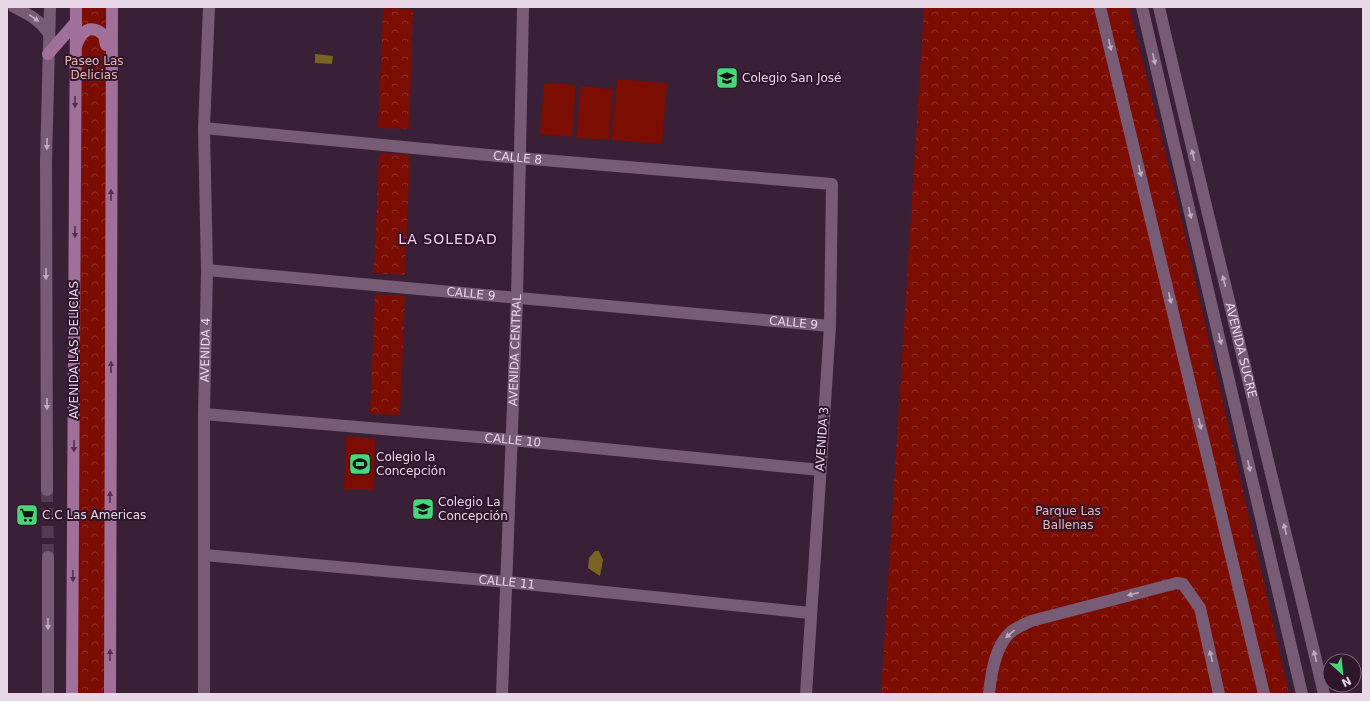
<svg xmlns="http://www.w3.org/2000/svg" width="1370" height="701" font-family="'DejaVu Sans',sans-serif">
<defs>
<pattern id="forest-crowns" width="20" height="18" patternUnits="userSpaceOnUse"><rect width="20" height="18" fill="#7b0d02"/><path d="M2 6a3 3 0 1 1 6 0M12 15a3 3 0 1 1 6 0" fill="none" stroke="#8e3027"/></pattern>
</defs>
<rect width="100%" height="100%" fill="#392037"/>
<g fill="url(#forest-crowns)">
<path d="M77,7H105L107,694H75Z"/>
<path d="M924,7H1129L1175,191L1289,694H881Z"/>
<path d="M383,8L413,9L409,129L378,128Z"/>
<path d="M379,153L410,155L405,275L374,273Z"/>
<path d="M375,294L405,296L400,415L370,414Z"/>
</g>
<g fill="#7b0d02">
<path d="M617,79L667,83L662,144L611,140Z"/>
<path d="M544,83L576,85L572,137L540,134Z"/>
<path d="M581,86L613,89L609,140L576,138Z"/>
<path d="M346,436L375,439L374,490H344Z"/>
</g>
<g fill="#796422">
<path d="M315,54L333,56L332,64L315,63Z"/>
<path d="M595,551H599L603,560L600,576L588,568L589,558Z"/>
</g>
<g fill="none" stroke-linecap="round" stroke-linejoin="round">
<path stroke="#533b51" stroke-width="12" stroke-dasharray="12 6" stroke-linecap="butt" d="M47,490L48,557"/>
<g stroke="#785b75" stroke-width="12">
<path d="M14,7C28,14 40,20 49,34"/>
<path d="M1100,7L1264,694"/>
<path d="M1142,7L1302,694"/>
<path id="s1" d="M1159,7C1212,237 1270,465 1324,694"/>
<path id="s2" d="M204,128L519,158L832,184L830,326L806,694"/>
<path id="s3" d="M207,270L830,326"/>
<path id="s4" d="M204,414L512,440L820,470"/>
<path d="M47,490L46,161L50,7"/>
<path id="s5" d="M204,555L507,582L810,613"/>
<path d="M48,557V694"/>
<path id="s6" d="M204,694V414L207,270L204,128L209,7"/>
<path id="s7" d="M502,694L517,298L523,7"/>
<path d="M989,694C991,674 995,645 1011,632C1017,627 1025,624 1031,621L1177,583L1183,584L1200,608L1219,694"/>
</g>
<g stroke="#a0709a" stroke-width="12">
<path d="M77,44C82,30 91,24 104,35L106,45"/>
<path d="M48,54L76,22"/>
<path d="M72,694L76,7"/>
<path d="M110,694L112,7"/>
</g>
</g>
<defs><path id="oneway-solid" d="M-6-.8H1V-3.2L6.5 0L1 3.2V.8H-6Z"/></defs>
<g fill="#c1acbe">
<use href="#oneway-solid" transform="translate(34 18) rotate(35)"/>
<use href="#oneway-solid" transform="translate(1110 45) rotate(77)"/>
<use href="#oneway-solid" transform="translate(1154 59) rotate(77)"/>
<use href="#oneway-solid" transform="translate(47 144) rotate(91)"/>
<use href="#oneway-solid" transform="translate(1193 155) rotate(-103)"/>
<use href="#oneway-solid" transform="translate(1140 171) rotate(77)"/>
<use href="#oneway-solid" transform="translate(1190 213) rotate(77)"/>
<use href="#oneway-solid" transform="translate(46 274) rotate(90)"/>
<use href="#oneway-solid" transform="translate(1224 281) rotate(-104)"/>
<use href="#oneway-solid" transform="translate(1170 298) rotate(77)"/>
<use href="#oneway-solid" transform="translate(1220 339) rotate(77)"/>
<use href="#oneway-solid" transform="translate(47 404) rotate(90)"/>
<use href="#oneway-solid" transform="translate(1200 424) rotate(77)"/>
<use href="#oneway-solid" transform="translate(1249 466) rotate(77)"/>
<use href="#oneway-solid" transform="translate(1285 529) rotate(-103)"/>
<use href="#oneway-solid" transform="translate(1133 594) rotate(165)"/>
<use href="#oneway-solid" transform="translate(48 624) rotate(90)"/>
<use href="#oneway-solid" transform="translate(1010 634) rotate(139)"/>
<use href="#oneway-solid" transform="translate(1211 656) rotate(-103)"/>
<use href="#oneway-solid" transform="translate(1315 656) rotate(-103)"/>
</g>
<g fill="#51314d">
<use href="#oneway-solid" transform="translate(75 102) rotate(90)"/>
<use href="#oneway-solid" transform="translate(111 195) rotate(-90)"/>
<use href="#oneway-solid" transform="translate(75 232) rotate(90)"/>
<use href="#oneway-solid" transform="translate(111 367) rotate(-90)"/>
<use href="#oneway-solid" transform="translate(74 446) rotate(90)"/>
<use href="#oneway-solid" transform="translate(110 497) rotate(-90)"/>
<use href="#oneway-solid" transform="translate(73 576) rotate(90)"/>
<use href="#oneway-solid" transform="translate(110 655) rotate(-90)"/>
</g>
<defs>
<g id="school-square" transform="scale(1.15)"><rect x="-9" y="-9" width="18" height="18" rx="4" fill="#48d778" stroke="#2f162c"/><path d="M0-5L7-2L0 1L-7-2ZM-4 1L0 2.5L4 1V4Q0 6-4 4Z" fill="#111"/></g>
<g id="stadium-square" transform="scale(1.15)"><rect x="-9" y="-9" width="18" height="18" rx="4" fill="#48d778" stroke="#2f162c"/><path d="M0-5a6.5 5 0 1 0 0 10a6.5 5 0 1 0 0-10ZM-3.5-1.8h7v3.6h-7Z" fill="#111"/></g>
<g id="supermarket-square" transform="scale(1.15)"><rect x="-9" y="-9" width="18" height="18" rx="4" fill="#48d778" stroke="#2f162c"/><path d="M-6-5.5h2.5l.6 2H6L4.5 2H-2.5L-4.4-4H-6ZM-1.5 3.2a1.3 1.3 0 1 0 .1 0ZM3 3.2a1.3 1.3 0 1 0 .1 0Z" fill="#111"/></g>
</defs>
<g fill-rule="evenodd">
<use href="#school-square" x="727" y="78"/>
<use href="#stadium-square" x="360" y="464"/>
<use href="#school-square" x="423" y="509"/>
<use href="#supermarket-square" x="27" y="515"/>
</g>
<g text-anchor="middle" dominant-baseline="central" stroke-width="4" stroke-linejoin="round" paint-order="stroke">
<g font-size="12" fill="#efb5aa" stroke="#2f162c">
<text x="94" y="61">Paseo Las<tspan x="94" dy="14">Delicias</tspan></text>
<text x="1068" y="511">Parque Las<tspan x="1068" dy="14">Ballenas</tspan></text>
</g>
<g font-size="12" fill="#e8d7e6" stroke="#2f162c" text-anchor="start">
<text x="742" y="78">Colegio San José</text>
<text x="376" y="457">Colegio la<tspan x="376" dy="14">Concepción</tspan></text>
<text x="438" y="502">Colegio La<tspan x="438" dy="14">Concepción</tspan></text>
<text x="42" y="515">C.C Las Americas</text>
</g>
<g font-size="12" fill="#e8d7e6" stroke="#2f162c">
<text stroke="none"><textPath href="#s2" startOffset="315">CALLE 8</textPath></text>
<text stroke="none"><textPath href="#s3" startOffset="265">CALLE 9</textPath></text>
<text stroke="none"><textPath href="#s3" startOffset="589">CALLE 9</textPath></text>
<text transform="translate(74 350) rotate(-90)">AVENIDA LAS DELICIAS</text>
<text stroke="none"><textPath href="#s6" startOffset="344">AVENIDA 4</textPath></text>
<text stroke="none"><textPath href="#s7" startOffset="344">AVENIDA CENTRAL</textPath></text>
<text stroke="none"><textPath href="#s1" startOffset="353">AVENIDA SUCRE</textPath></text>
<text transform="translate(822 439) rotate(-86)">AVENIDA 3</text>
<text stroke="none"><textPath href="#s4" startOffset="310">CALLE 10</textPath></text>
<text stroke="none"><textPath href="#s5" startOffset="304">CALLE 11</textPath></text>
</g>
<g font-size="14" letter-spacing="1" fill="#f3d1ee" stroke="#2f162c">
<text x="448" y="239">LA SOLEDAD</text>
</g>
</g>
<rect width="1370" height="701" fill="none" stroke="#e8d7e6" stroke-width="16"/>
<g transform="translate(1342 673) rotate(153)"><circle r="19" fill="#2f162c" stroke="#796376"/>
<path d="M0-3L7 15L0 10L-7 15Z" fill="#48d778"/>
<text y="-6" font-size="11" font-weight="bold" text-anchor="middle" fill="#e8d7e6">N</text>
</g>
</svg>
